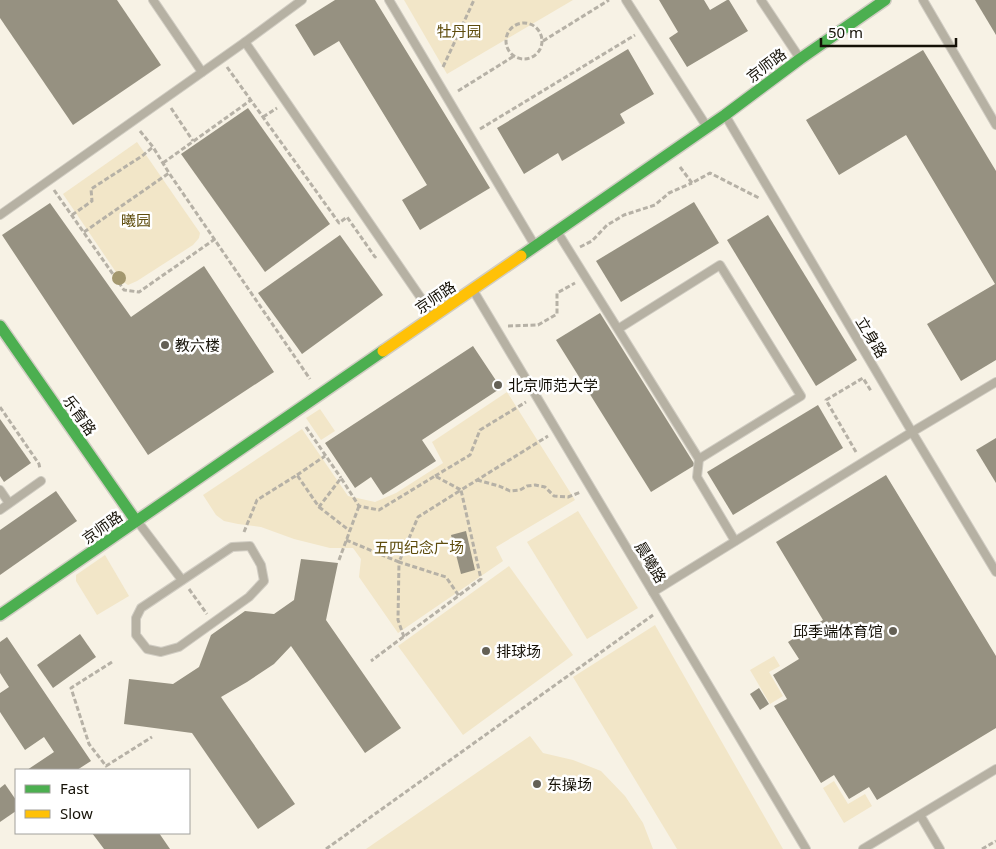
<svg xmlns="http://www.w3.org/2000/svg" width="996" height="849" font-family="'Noto Sans','Noto Sans SC',sans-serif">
<rect width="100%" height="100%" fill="#f7f2e5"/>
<g fill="#f2e6c8">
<path d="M404,0H573L447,74Z"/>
<path d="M137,142L200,233L199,238L193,245L137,281L128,285L122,281L63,194Z"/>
<path d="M507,392L575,500L496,547L503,561L398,633L359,577L361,559L353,548H330L294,539L261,527L238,524L224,521L216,515L203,495L302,429L348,496L375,502L396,493L443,463L432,442Z"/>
<path d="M320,409L335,431L321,440L306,418Z"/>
<path d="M578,511L638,608L587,639L527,542Z"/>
<path d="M105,555L129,596L97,615L76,581V575Z"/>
<path d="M509,566L573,655L463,735L398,646Z"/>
<path d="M655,625L783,849H677L573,677Z"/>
<path d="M774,656L780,666L769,672L783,696L770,704L750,670Z"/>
<path d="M530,736L543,753L573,760L601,771L625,796L643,823L653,849H366Z"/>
<path d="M834,781L848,804L865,794L872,806L844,823L823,788Z"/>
</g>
<g fill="#969181">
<path d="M0,0H117L161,65L73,125L0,18Z"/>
<path d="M335,0H375L490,188L420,230L402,200L427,185L339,41L314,56L295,25Z"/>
<path d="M659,0H704L710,10L727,0H729L748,31L687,67L669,38L678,32Z"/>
<path d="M975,0H996V35Z"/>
<path d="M628,49L654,94L620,114L625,123L562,161L558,153L524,174L497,128Z"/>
<path d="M923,50L996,171V360L961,381L927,324L995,284L906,135L839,175L806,120Z"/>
<path d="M248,108L330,224L265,272L181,154Z"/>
<path d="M694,202L719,243L621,302L596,261Z"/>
<path d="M50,203L131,317L204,266L274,372L148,455L2,235Z"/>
<path d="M768,215L857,360L816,386L727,240Z"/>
<path d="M340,235L383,295L302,354L258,293Z"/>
<path d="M600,313L695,465L651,492L556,340Z"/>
<path d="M473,346L501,388L422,440L436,461L383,495L371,477L355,488L325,443Z"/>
<path d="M818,405L843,448L733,515L707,472Z"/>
<path d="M0,419L31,463L4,482L0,476Z"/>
<path d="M996,438V483L976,450Z"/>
<path d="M886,475L996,656V728L877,800L869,787L849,799L834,775L821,783L774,706L787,699L773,675L799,659L788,642L823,620L776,542Z"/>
<path d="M56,491L77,521L0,575V530Z"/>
<path d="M466,531L475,570L461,574L451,535Z"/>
<path d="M301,559L338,563L326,620L401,728L365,753L291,646L274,664L247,682L221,697L295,804L258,829L192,733L124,724L129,679L173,684L199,667L211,635L245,611L274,614L294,600Z"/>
<path d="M80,634L96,657L53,688L37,665Z"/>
<path d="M7,637L91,761L77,770H27L54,752L44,737L25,750L0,712V693L9,687L0,673V642Z"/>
<path d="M759,688L769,704L760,710L750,694Z"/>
<path d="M5,784L16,800V811L0,822V788Z"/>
<path d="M92,833H159L170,849H104Z"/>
</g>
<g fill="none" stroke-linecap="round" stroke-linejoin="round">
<g stroke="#d1cdc3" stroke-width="10">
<g id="lane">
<path d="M153,0L202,72"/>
<path d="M389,0L534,244"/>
<path d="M626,0L707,127"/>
<path d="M761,0L799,57"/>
<path d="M923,0L996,125"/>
<path d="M245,42L432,314"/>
<path d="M725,115L912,432L996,572"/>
<path d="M0,215L245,42L302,0"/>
<path d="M558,233L699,459L801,396L720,265L618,329"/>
<path d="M473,290L806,849"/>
<path d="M699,459L697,477L735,541"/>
<path d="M0,490L9,503"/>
<path d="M0,510L41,481"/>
<path d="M138,522L182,580"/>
<path d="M250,546L261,565L264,581L249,597L179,647L161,652L147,649L136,635V618L141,608L232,547Z"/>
<path d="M653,592L912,432L996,382"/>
<path d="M920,815L940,849"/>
<path d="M863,849L996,769"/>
</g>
</g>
<g stroke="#d1cdc3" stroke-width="14">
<g id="fast">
<path d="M521,256L725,115L800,59L885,0"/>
<path d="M0,326L136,521"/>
<path d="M0,615L383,351"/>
</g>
</g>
<g stroke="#d1cdc3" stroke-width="14">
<path id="slow" d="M383,351L521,256"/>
</g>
<g stroke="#b6b1a6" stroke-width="3" stroke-dasharray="5 2.5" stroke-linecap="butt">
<circle cx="524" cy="41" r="18"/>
<path d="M543,41L609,0"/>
<path d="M227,67L339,223L347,217L375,257L377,255"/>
<path d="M443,67L474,0"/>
<path d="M458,91L514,56"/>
<path d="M171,108L193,141"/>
<path d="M263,117L277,108"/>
<path d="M480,129L635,35"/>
<path d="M140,131L153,147L169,173L310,379"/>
<path d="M163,163L251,100"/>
<path d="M680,167L692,183L710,173L759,198"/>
<path d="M54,190L124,290L139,292L215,239"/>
<path d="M72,215L92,201L91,189L142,156L153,147"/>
<path d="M84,232L169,173"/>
<path d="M580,247L592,241L607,225L614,221L624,215L655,205L669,193L692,183"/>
<path d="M508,326L538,325L557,314V293L575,283"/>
<path d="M0,407L39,464L40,469"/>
<path d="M306,427L341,478"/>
<path d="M856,452L826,400L863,378L871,391"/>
<path d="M297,475L325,456"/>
<path d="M435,476L470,455L480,430L526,402"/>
<path d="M477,480L499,486L510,491L520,490L527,486L535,485L545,487L554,496L568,497L581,492"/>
<path d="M319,507L350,531"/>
<path d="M244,532L257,500L297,475L319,507L341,478L359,506L379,510L435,476L461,490L548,436"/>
<path d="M346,540L399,562L418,517L461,490L481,579L371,661"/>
<path d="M339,560L359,506"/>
<path d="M189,589L207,614"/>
<path d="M404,637L398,620L399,562L446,577L459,596"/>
<path d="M112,662L71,688L89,744L106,766L152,737"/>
<path d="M326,849L653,615"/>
<path d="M982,849L996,841"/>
</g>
<use href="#lane" stroke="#b6b1a3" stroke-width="8"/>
<use href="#fast" stroke="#4caf50" stroke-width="11"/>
<use href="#slow" stroke="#ffc107" stroke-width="11"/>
</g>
<circle fill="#a3976e" cx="119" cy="278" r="7"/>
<g fill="#646055" stroke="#fff" stroke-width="2">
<circle cx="165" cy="345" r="5"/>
<circle cx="498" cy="385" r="5"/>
<circle cx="893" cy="631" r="5"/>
<circle cx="486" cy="651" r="5"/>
<circle cx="537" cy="784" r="5"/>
</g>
<g text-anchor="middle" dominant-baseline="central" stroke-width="5" stroke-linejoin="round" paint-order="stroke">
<g font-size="15" fill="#5e4c0d" stroke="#fff">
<text x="459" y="31">牡丹园</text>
<text x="136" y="220">曦园</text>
<text x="419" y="547">五四纪念广场</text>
</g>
<g font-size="15" fill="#151107" stroke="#fff">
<text transform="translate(766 65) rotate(-37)">京师路</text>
<text transform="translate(435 297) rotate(-34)">京师路</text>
<text transform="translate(872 337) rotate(59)">立身路</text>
<text transform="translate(80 415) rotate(55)">乐育路</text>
<text transform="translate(102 527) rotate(-35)">京师路</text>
<text transform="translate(651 562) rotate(59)">晨曦路</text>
</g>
<g font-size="15" fill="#151107" stroke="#fff" text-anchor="start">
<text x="175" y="345">教六楼</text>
<text x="508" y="385">北京师范大学</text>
<text x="883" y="631" text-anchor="end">邱季端体育馆</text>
<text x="496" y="651">排球场</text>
<text x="547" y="784">东操场</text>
</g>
</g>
<rect x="15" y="769" width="175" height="65" fill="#ffffff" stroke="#a1a09c"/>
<rect x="25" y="785" width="25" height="8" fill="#4caf50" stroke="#a1a09c"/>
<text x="60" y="794" font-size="15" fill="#151107">Fast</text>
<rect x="25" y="810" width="25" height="8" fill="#ffc107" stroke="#a1a09c"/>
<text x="60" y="819" font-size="15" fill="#151107">Slow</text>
<path d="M821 38v8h135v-8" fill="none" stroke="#151107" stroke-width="2.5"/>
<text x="828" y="38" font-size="15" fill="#151107" stroke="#ffffff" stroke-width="4" paint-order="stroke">50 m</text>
</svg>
